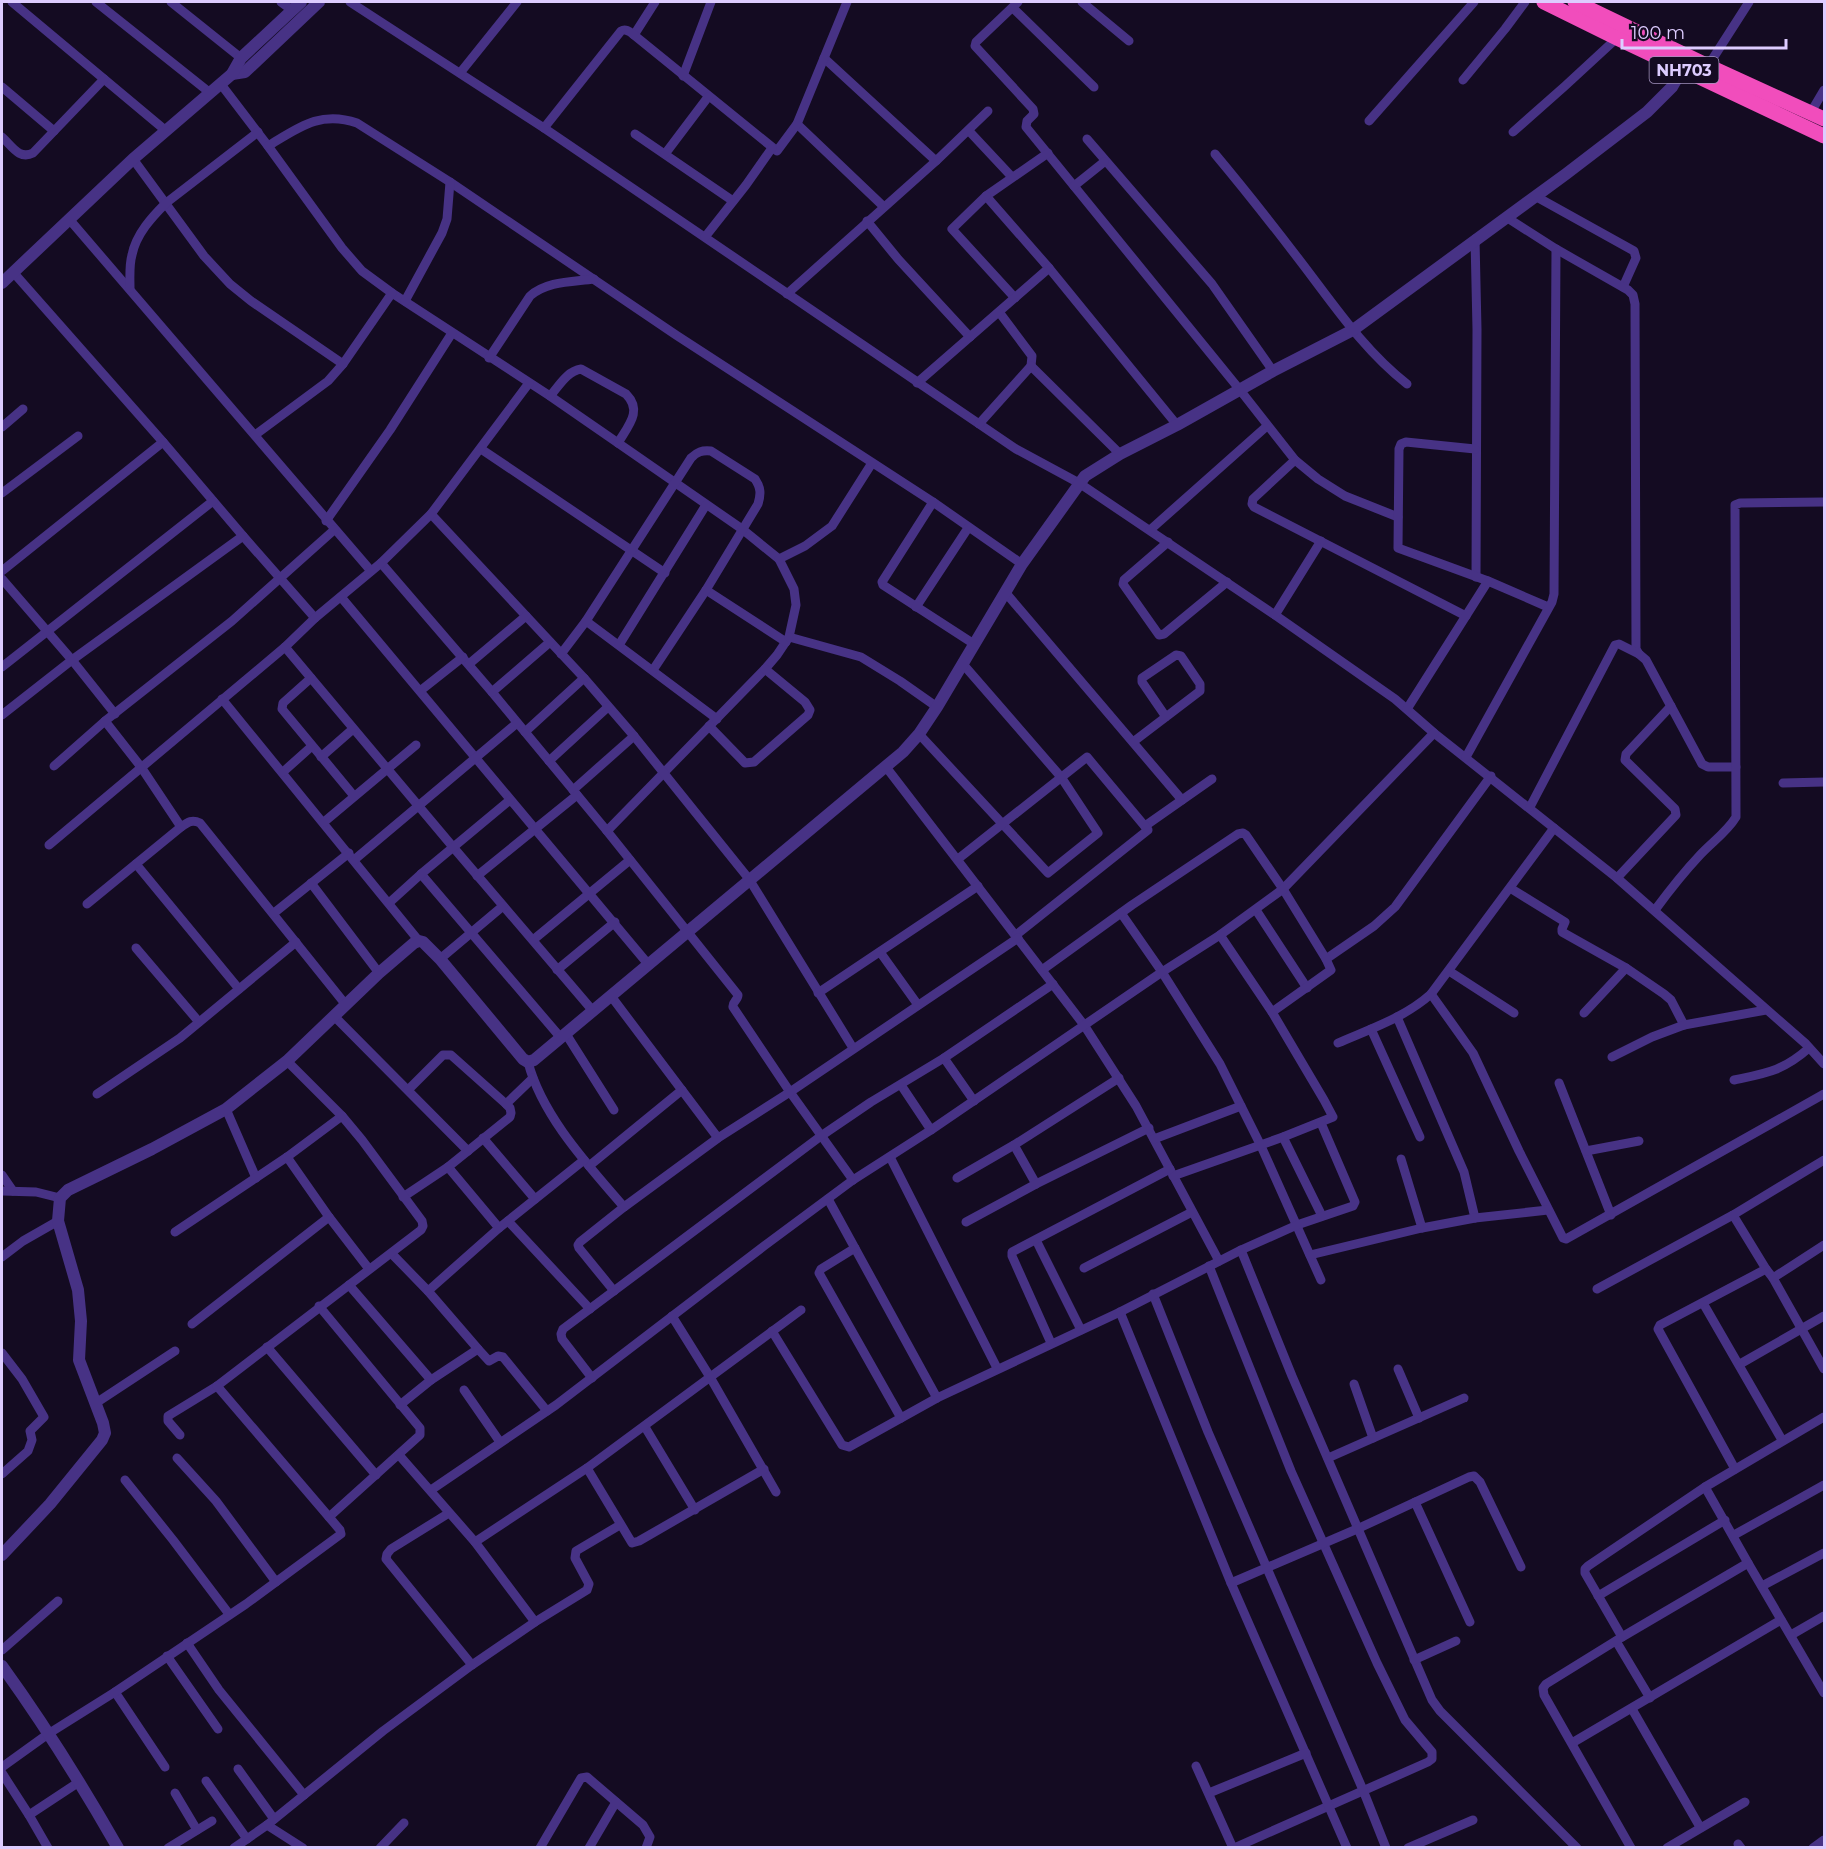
<svg xmlns="http://www.w3.org/2000/svg" width="1826" height="1849" font-family="Montserrat,sans-serif">
<rect width="100%" height="100%" fill="#140b22"/>
<g fill="none" stroke-linecap="round" stroke-linejoin="round">
<g stroke="#473285" stroke-width="9">
<path d="M12,2L165,130"/>
<path d="M96,2L209,92"/>
<path d="M171,2L241,58"/>
<path d="M281,2L292,10"/>
<path d="M350,2L544,128L1016,449L1079,483L1275,615L1395,699L1434,733L1617,878L1806,1044L1824,1064"/>
<path d="M1018,2L976,42L975,46L1033,109L1034,114L1027,121L1026,127L1240,390L1295,460L1318,479L1345,496L1398,517"/>
<path d="M1082,2L1129,41"/>
<path d="M1013,8L1094,87"/>
<path d="M634,35L655,2"/>
<path d="M824,58L936,161"/>
<path d="M1708,66L1749,2"/>
<path d="M460,73L517,2"/>
<path d="M683,76L711,2"/>
<path d="M1463,80L1505,29L1525,2"/>
<path d="M220,83L268,146L342,248L362,271L392,293L550,396L618,443L742,529L779,559L794,589L796,605L789,637L777,655L765,669L607,831L738,995C738,1000 732,1002 733,1007L790,1092L853,1180"/>
<path d="M2,87L54,131"/>
<path d="M1811,112L1824,90"/>
<path d="M1369,121L1474,2"/>
<path d="M797,124L883,206"/>
<path d="M544,128L621,31C626,28 630,32 634,35L777,151L797,124L847,2"/>
<path d="M969,131L1012,177"/>
<path d="M1513,132L1565,86L1617,38"/>
<path d="M635,134L733,201"/>
<path d="M2,137C12,146 19,160 33,153L104,79"/>
<path d="M1087,139L1212,284L1273,371"/>
<path d="M268,146C298,128 320,110 357,123L450,182L676,335L933,502L1022,564"/>
<path d="M1048,153L986,196L1049,268L1177,425"/>
<path d="M665,154L708,97"/>
<path d="M1215,154C1246,191 1275,228 1304,266C1336,308 1365,351 1407,384"/>
<path d="M133,159L204,256L230,284L251,301L343,364"/>
<path d="M1074,186L1104,162"/>
<path d="M986,196L952,229L1015,298"/>
<path d="M1535,196L1634,251L1636,258L1623,287"/>
<path d="M1506,217L1556,249L1628,290L1633,295L1635,304L1636,649L1639,654L1646,660L1702,764L1708,767H1736"/>
<path d="M69,219L371,571"/>
<path d="M867,221L898,259L970,337"/>
<path d="M705,237L746,185L772,148"/>
<path d="M1475,239L1477,329L1476,577"/>
<path d="M13,272L163,442L243,536L315,618"/>
<path d="M130,288C130,278 129,265 132,255C136,234 152,217 166,203L258,132"/>
<path d="M787,294L936,161L988,111"/>
<path d="M405,301L442,233L447,219L450,182"/>
<path d="M999,312L1032,356L1031,366"/>
<path d="M489,358L530,296C547,281 572,282 594,279"/>
<path d="M917,383L1049,268"/>
<path d="M550,396C559,386 567,371 581,369L626,394C643,411 628,426 618,443"/>
<path d="M979,424L1031,366L1120,454"/>
<path d="M2,427L23,409"/>
<path d="M255,435L328,381L343,364L392,293"/>
<path d="M481,449L665,573"/>
<path d="M1475,449L1406,442L1401,444L1399,449L1398,548L1488,581L1548,607"/>
<path d="M1295,460L1253,499L1252,504L1254,507L1466,616"/>
<path d="M2,493L78,436"/>
<path d="M933,502L882,582L883,585L974,644"/>
<path d="M431,514L584,678L634,736L749,879L853,1048"/>
<path d="M326,521L390,430L452,333"/>
<path d="M1150,530L1267,426"/>
<path d="M1168,542L1124,580L1123,584L1159,635L1164,634L1227,582"/>
<path d="M779,559L805,546L832,526L872,463"/>
<path d="M381,563L492,692L607,831"/>
<path d="M2,571L163,442"/>
<path d="M2,579L72,660L115,714"/>
<path d="M706,590L786,642"/>
<path d="M1005,592L1182,800"/>
<path d="M341,597L648,964"/>
<path d="M916,607L968,528"/>
<path d="M1275,615L1321,541"/>
<path d="M586,621L717,719"/>
<path d="M789,637L861,657L900,681L937,707"/>
<path d="M619,645L706,505"/>
<path d="M285,647L453,847L593,1011"/>
<path d="M561,654L586,621L691,458C697,452 702,450 711,451L755,479C761,488 761,494 758,504L706,590L653,670"/>
<path d="M469,664L526,616"/>
<path d="M2,667L213,501"/>
<path d="M311,678L283,703L282,709L354,796"/>
<path d="M420,691L463,657"/>
<path d="M492,692L550,642"/>
<path d="M222,699L419,941"/>
<path d="M1407,709L1488,581"/>
<path d="M2,715L72,660L243,536"/>
<path d="M105,721L141,767L181,827"/>
<path d="M709,726L745,763L754,762L808,715L810,710L805,702L765,669"/>
<path d="M525,732L584,678"/>
<path d="M919,734L1048,873L1098,833L1061,777L962,663"/>
<path d="M1133,742L1200,691V684L1181,656L1176,655L1142,678V682L1166,717"/>
<path d="M321,757L353,729"/>
<path d="M1466,757L1552,602L1554,594L1556,249"/>
<path d="M549,761L608,707"/>
<path d="M54,766L105,721L232,621L334,530"/>
<path d="M886,767L1084,1025L1136,1106L1219,1261"/>
<path d="M283,772L312,746"/>
<path d="M1783,783L1824,782"/>
<path d="M573,790L634,736"/>
<path d="M1530,807L1615,645L1619,644L1639,654"/>
<path d="M324,822L416,745"/>
<path d="M1145,826L1212,779"/>
<path d="M49,845L285,647L315,618L381,563L431,514L529,383"/>
<path d="M958,859L1087,757L1148,830L1016,935"/>
<path d="M354,860L517,723"/>
<path d="M136,864L239,989"/>
<path d="M421,874L561,1038"/>
<path d="M477,876L577,795"/>
<path d="M1617,878L1676,815L1675,809L1625,760L1626,754L1671,706"/>
<path d="M311,883L379,973"/>
<path d="M1510,888L1565,922L1562,929V932L1626,968L1664,994L1671,1000L1684,1025"/>
<path d="M389,903L421,874L510,800"/>
<path d="M87,904L181,827C188,822 192,819 200,823L346,1005"/>
<path d="M1256,910L1307,988"/>
<path d="M1655,910C1669,891 1684,872 1700,855C1712,842 1727,832 1736,817L1735,505L1740,503L1824,502"/>
<path d="M274,913L349,853"/>
<path d="M1121,913L1162,972L1220,1064L1261,1146L1321,1280"/>
<path d="M533,940L630,860"/>
<path d="M136,948L199,1022"/>
<path d="M880,952L918,1005"/>
<path d="M440,959L503,906"/>
<path d="M1326,959L1374,926L1395,907L1491,776"/>
<path d="M557,970L615,922"/>
<path d="M1042,970L1132,905L1238,834L1243,833L1246,835L1283,889L1326,959L1331,970L1272,1012"/>
<path d="M1449,971L1514,1013"/>
<path d="M818,993L978,886"/>
<path d="M1431,994L1473,1053L1519,1151L1563,1238L1566,1239L1824,1094"/>
<path d="M611,996L718,1138"/>
<path d="M1584,1013L1626,968"/>
<path d="M334,1016L468,1151"/>
<path d="M1397,1017L1464,1172L1475,1218"/>
<path d="M1371,1029L1420,1137"/>
<path d="M566,1034L614,1110"/>
<path d="M1338,1043C1370,1029 1404,1018 1431,994L1554,828"/>
<path d="M1612,1057L1652,1037L1684,1025L1766,1010"/>
<path d="M944,1058L974,1101"/>
<path d="M528,1062C542,1116 588,1165 624,1207"/>
<path d="M1734,1080C1767,1073 1783,1071 1809,1048"/>
<path d="M1559,1083L1611,1215"/>
<path d="M901,1085L931,1130"/>
<path d="M97,1094L180,1038L296,942"/>
<path d="M506,1104L533,1078"/>
<path d="M226,1109L256,1178"/>
<path d="M1283,1137L1322,1216"/>
<path d="M483,1138L535,1199"/>
<path d="M1154,1139L1241,1106"/>
<path d="M1014,1145L1036,1184"/>
<path d="M1586,1151L1639,1141"/>
<path d="M287,1157L329,1217L369,1269"/>
<path d="M890,1157L997,1368"/>
<path d="M1401,1159L1422,1228"/>
<path d="M589,1166L682,1090"/>
<path d="M448,1167L499,1228"/>
<path d="M2,1175L13,1191"/>
<path d="M1173,1176L1283,1137L1333,1117L1324,1100L1272,1012L1220,935"/>
<path d="M957,1178L1014,1145L1119,1078"/>
<path d="M2,1191L36,1192L60,1198"/>
<path d="M403,1197L448,1167L510,1117L511,1113L510,1108L506,1104L451,1055H443L408,1090"/>
<path d="M828,1199L937,1398"/>
<path d="M1733,1215L1766,1269L1773,1278L1824,1369"/>
<path d="M508,1221L590,1309"/>
<path d="M966,1222L1036,1184L1149,1128"/>
<path d="M175,1232L287,1157L342,1116"/>
<path d="M1036,1240L1081,1330"/>
<path d="M855,1248L821,1269L819,1273L901,1418"/>
<path d="M1241,1250L1292,1376L1432,1700L1440,1711L1577,1848"/>
<path d="M392,1254L428,1291L478,1349L431,1380L400,1405"/>
<path d="M1310,1255L1422,1228L1475,1218L1548,1210"/>
<path d="M2,1257L23,1241L58,1221"/>
<path d="M1209,1266L1291,1471L1377,1663L1405,1720L1432,1752V1759L1428,1762L1234,1848"/>
<path d="M1084,1268L1192,1212"/>
<path d="M1773,1278L1824,1245"/>
<path d="M349,1285L431,1380"/>
<path d="M1597,1289L1733,1215L1824,1160"/>
<path d="M428,1291L499,1228L584,1160"/>
<path d="M614,1291L579,1248L578,1245L580,1242L624,1207L718,1138L790,1092L1018,938"/>
<path d="M1153,1294L1208,1432L1363,1790L1386,1848"/>
<path d="M1703,1303L1782,1440"/>
<path d="M319,1306L420,1428V1435L329,1517"/>
<path d="M1120,1312L1231,1583L1347,1848"/>
<path d="M672,1316L710,1377L776,1492"/>
<path d="M192,1324L329,1217"/>
<path d="M772,1331L842,1445L849,1447L937,1398L1120,1312L1241,1250L1297,1225L1353,1206L1355,1202L1321,1123"/>
<path d="M1051,1343L1012,1256V1252L1170,1169"/>
<path d="M267,1347L376,1475"/>
<path d="M478,1349L489,1361L498,1356L503,1357L547,1411"/>
<path d="M2,1353L22,1379L44,1417L30,1431L32,1440L28,1451L2,1474"/>
<path d="M1740,1364L1824,1316"/>
<path d="M1398,1369L1419,1418"/>
<path d="M592,1378L562,1339L561,1334L563,1329L821,1136L871,1102L944,1058L1053,984"/>
<path d="M1354,1384L1373,1438"/>
<path d="M464,1390L500,1442"/>
<path d="M96,1403L175,1351"/>
<path d="M645,1427L695,1510"/>
<path d="M180,1435L168,1421V1416L217,1386L421,1230L423,1226L422,1221L362,1140L342,1116L287,1061"/>
<path d="M399,1455L475,1542L535,1622"/>
<path d="M177,1458L216,1501L276,1582"/>
<path d="M1328,1458L1464,1398"/>
<path d="M587,1468L632,1543L639,1541L764,1469"/>
<path d="M1735,1469L1658,1329L1660,1325L1766,1269"/>
<path d="M125,1480L173,1540L229,1614"/>
<path d="M1705,1487L1748,1563"/>
<path d="M431,1490L556,1405L764,1246L853,1180L931,1130L1162,972L1220,935L1283,889L1434,733"/>
<path d="M1415,1502L1470,1622"/>
<path d="M449,1513L391,1549L387,1554L386,1559L472,1665"/>
<path d="M1734,1535L1824,1485"/>
<path d="M475,1542L587,1468L801,1310"/>
<path d="M1231,1583L1357,1529L1469,1477L1474,1476L1480,1482L1521,1567"/>
<path d="M1762,1586L1824,1553"/>
<path d="M1598,1596L1725,1520"/>
<path d="M1791,1635L1824,1616"/>
<path d="M1622,1637L1585,1573V1569L1588,1566L1705,1487L1824,1417"/>
<path d="M1616,1641L1650,1698"/>
<path d="M187,1643L219,1690L304,1795"/>
<path d="M2,1650L58,1601"/>
<path d="M167,1656L218,1729"/>
<path d="M1414,1660L1456,1641"/>
<path d="M115,1692L165,1767"/>
<path d="M1632,1709L1700,1827"/>
<path d="M1572,1743L1781,1620"/>
<path d="M1196,1766L1233,1848"/>
<path d="M2,1767L48,1734L115,1692L246,1604L341,1534L340,1530L329,1517L217,1386"/>
<path d="M238,1769L274,1819"/>
<path d="M2,1773L29,1815L48,1848"/>
<path d="M206,1781L247,1839"/>
<path d="M175,1793L197,1830"/>
<path d="M1209,1793L1306,1753"/>
<path d="M29,1815L79,1782"/>
<path d="M267,1825L303,1848"/>
<path d="M1738,1844L1741,1848"/>
<path d="M168,1848L212,1821"/>
<path d="M234,1848L267,1825L383,1731L472,1665L535,1622L587,1590L589,1584L575,1558L576,1551L620,1525"/>
<path d="M380,1848L404,1823"/>
<path d="M540,1848L581,1778L587,1777L643,1825L650,1837L646,1848"/>
<path d="M589,1848L616,1802"/>
<path d="M1408,1848L1473,1820"/>
<path d="M1631,1848L1544,1695L1543,1688L1546,1684L1622,1637L1748,1563L1824,1693"/>
<path d="M1667,1848L1745,1802"/>
<path d="M1813,1848L1824,1840"/>
</g>
<g stroke="#473285" stroke-width="12">
<path d="M232,74L245,72L319,2"/>
<path d="M2,283L133,159L232,74L241,58L301,2"/>
<path d="M2,1555L50,1504L102,1440L105,1433L103,1423L79,1360L81,1321L78,1290L58,1221L60,1198L68,1190L152,1149L226,1109L287,1061L379,973L414,943L419,941L423,942L440,959L523,1059L528,1062L534,1060L903,752L919,734L937,707L1022,564L1085,476L1120,454L1177,425L1273,371L1353,330L1566,174L1647,112L1672,87L1686,62"/>
<path d="M2,1666C44,1724 82,1785 118,1848"/>
</g>
<g stroke="#f14dbc" stroke-width="15">
<path d="M1544,2L1617,38L1824,136"/>
<path d="M1575,2L1708,66L1824,119"/>
</g>
</g>
<g text-anchor="middle" dominant-baseline="central" stroke-width="5" stroke-linejoin="round" paint-order="stroke">
<rect fill="#140b22" stroke="#a192bd" stroke-width="1.5" x="1649.5" y="57" width="69" height="26" rx="4.5"/>
<g font-size="16" font-weight="bold" fill="#dcf">
<text x="1684" y="70">NH703</text>
</g>
</g>
<rect width="1826" height="1849" fill="none" stroke="#ddccff" stroke-width="6"/>
<path d="M1622 39v9h164v-9" fill="none" stroke="#ddccff" stroke-width="3"/>
<text x="1631" y="39" font-size="18" fill="#ddccff" stroke="#140b22" stroke-width="4.5" paint-order="stroke">100 m</text>
</svg>
